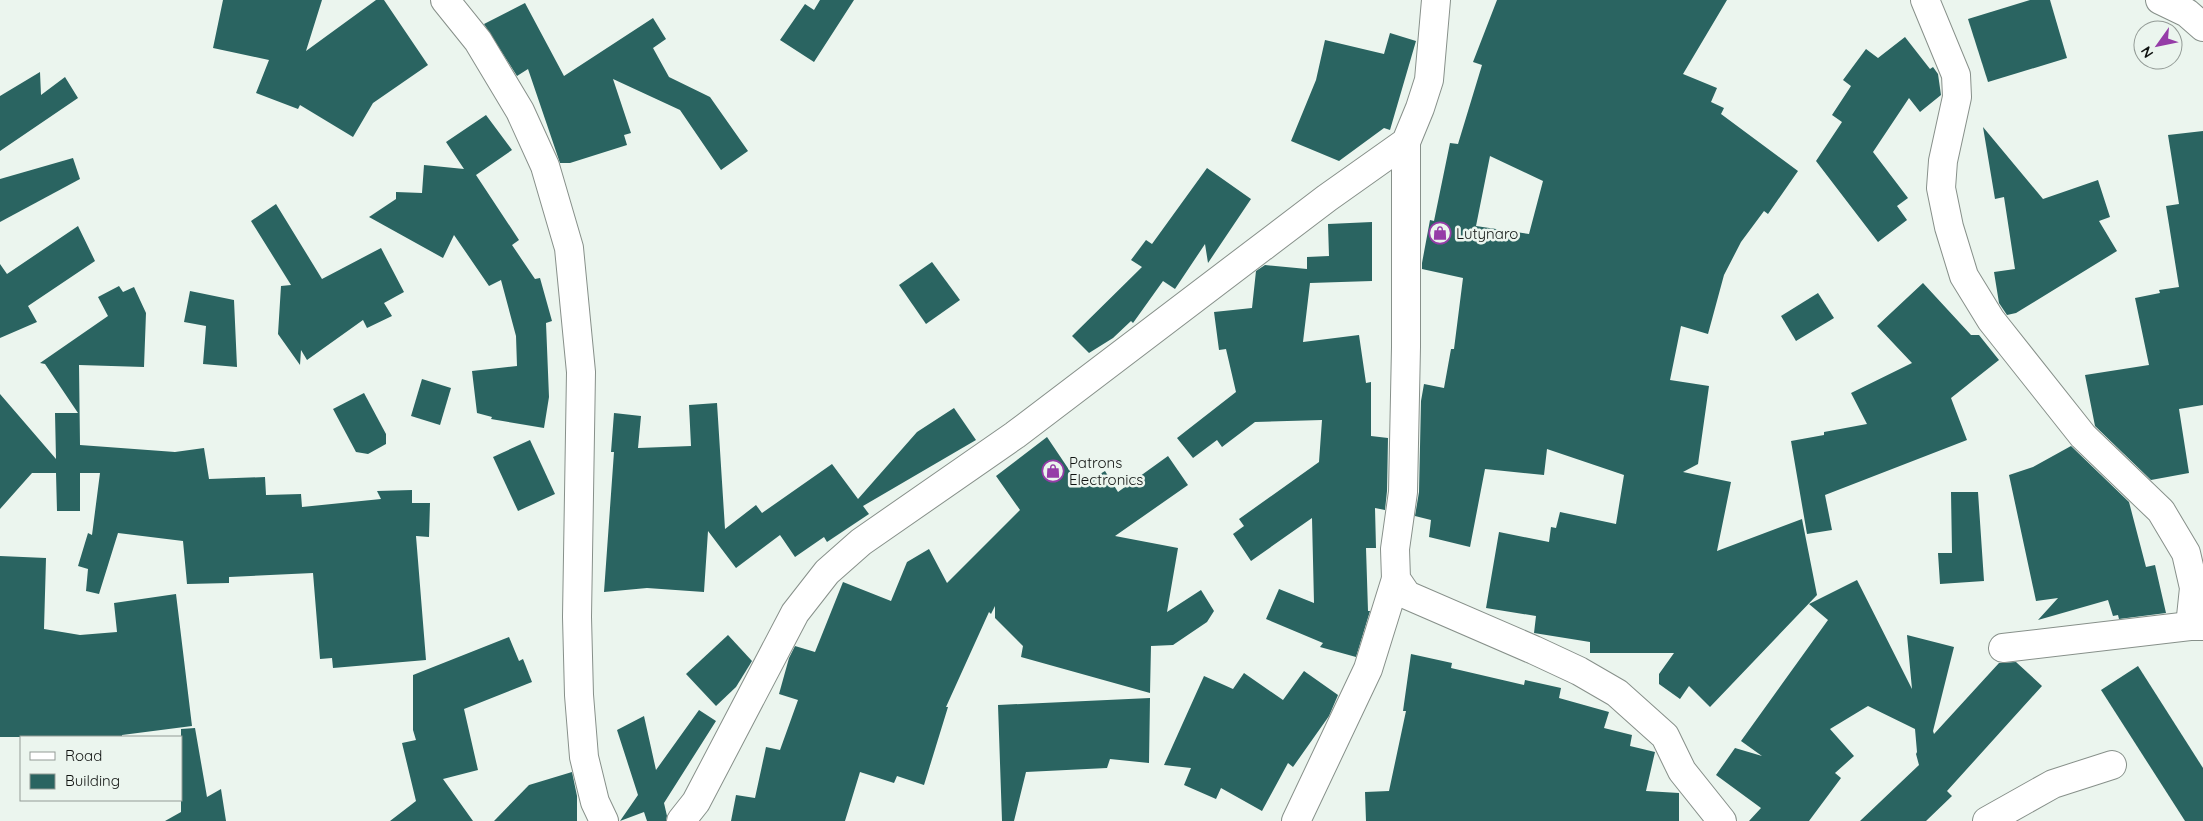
<svg xmlns="http://www.w3.org/2000/svg" width="2203" height="821" font-family="Quicksand,sans-serif">
<rect width="100%" height="100%" fill="#ebf5ee"/>
<g fill="#2a6461" fill-rule="evenodd">
<path d="M223,0H322L306,51L376,0H384L428,65L373,103L353,137L300,105L298,109L256,93L269,60L213,48Z"/>
<path d="M820,0H854L814,62L780,40L805,4L814,10Z"/>
<path d="M1497,0H1727L1683,74L1717,88L1711,102L1724,108L1721,114L1798,171L1768,214L1764,211L1741,242L1724,275L1708,334L1681,326L1670,380L1709,386L1698,464L1683,472L1731,482L1717,551L1802,519L1817,595L1710,707L1689,686L1680,699L1659,684V674L1674,653H1590V642L1534,633L1536,616L1486,608L1499,532L1549,542L1551,527L1556,528L1560,512L1616,524L1624,475L1547,449L1544,475L1485,469L1470,547L1429,537L1431,520L1415,516L1419,492L1421,401L1424,384L1444,388L1451,349H1454L1463,278L1422,269V263L1430,220L1434,221L1450,143L1458,144L1482,65L1473,62ZM1490,156L1543,181L1529,234L1476,226Z"/>
<path d="M2030,0H2050L2067,58L1988,82L1968,19Z"/>
<path d="M525,3L564,76L653,18L666,39L653,48L669,77L710,97L748,151L721,170L680,110L613,79L631,133L624,135L627,145L570,163H560L528,69L517,76L484,24Z"/>
<path d="M1390,33L1416,41L1390,130L1384,128L1339,161L1291,141L1316,80L1325,40L1384,54Z"/>
<path d="M1905,37L1930,69L1933,67L1938,74L1941,95L1920,112L1909,98L1873,152L1908,198L1897,206L1907,220L1878,242L1816,161L1842,122L1832,115L1851,86L1843,80L1866,49L1878,58Z"/>
<path d="M40,72L41,95L65,77L78,98L0,151V96Z"/>
<path d="M486,115L512,150L476,175L519,240L512,245L535,279L540,278L552,321L546,323L549,397L544,428L491,419L492,417L477,413L472,371L517,366L516,336L501,280L489,286L454,235L443,258L369,217L396,199V192L422,193L424,165L464,169L446,142Z"/>
<path d="M1983,127L2043,199L2098,180L2110,217L2099,221L2117,251L2016,313L2007,315L1999,303L1994,272L2015,269L2004,197L1995,199Z"/>
<path d="M2203,131V405L2179,409L2189,473L2151,480L2095,426L2085,375L2149,365L2135,298L2160,293L2159,290L2179,287L2166,206L2179,204L2168,135Z"/>
<path d="M73,158L80,179L0,222V179Z"/>
<path d="M1207,168L1251,199L1208,263L1205,244L1175,289L1163,281L1133,323L1131,321L1113,338L1089,353L1072,336L1142,267L1131,260L1146,240L1152,244Z"/>
<path d="M276,204L322,279L381,248L404,292L384,303L392,316L367,328L363,320L307,360L301,350L300,365L278,334L281,286L291,285L251,221Z"/>
<path d="M1372,222V281L1310,283L1303,342L1359,335L1366,383L1371,382V436L1388,438L1387,491L1385,510L1375,508L1376,548H1366L1368,611H1370L1356,657L1320,647L1323,643L1266,619L1279,589L1314,603L1312,518L1251,561L1233,534L1244,526L1239,519L1319,462L1322,420L1255,422L1222,447L1217,440L1193,458L1177,438L1236,392L1226,349L1219,350L1214,312L1252,308L1256,271L1265,265L1307,269V257L1329,256L1328,224Z"/>
<path d="M78,226L95,261L28,306L37,322L0,338V264L7,274Z"/>
<path d="M932,262L960,300L926,324L899,285Z"/>
<path d="M1923,283L1971,335H1979L1999,360L1951,398L1967,440L1825,495L1832,530L1807,534L1791,441L1824,435V432L1867,424L1851,393L1912,363L1877,326Z"/>
<path d="M119,286L123,292L134,287L146,313L144,367L79,365L80,445L175,452L204,448L209,479L265,477L266,495L301,494L302,507L381,499L377,491L412,490V503H430L429,537L416,536L426,660L333,668L332,658L320,659L313,573L229,577V583L187,584L183,541L118,533L99,594L86,591L88,569L78,566L88,533L92,535L100,473H80V511H57L56,473H32L0,509V394L56,459L55,413H78L45,364L40,363L108,316L98,297Z"/>
<path d="M190,291L234,300L237,367L203,364L206,326L184,322Z"/>
<path d="M1818,293L1834,318L1796,341L1781,316Z"/>
<path d="M422,379L451,388L440,425L411,416Z"/>
<path d="M364,393L386,434V444L368,454L356,452L333,409Z"/>
<path d="M717,403L725,529L756,505L762,513L832,464L858,499L917,432L954,408L976,440L863,506L869,514L827,542L824,537L795,557L780,535L736,568L708,531L704,592L647,588L604,592L614,452H611L614,413L641,416L638,448L691,446L689,405Z"/>
<path d="M1047,437L1080,486L1105,471L1118,492L1168,456L1188,485L1115,536L1178,548L1167,612L1201,590L1214,611L1207,622L1173,645L1151,646L1150,693L1021,657L1023,646L995,618V606L991,614L989,612L946,707H948L924,785L897,776L894,783L860,772L845,821H731L736,795L755,798L766,747L780,750L798,700L779,694L789,658L795,646L815,652L843,582L891,601L907,562L929,549L947,583L1020,510L996,476Z"/>
<path d="M530,440L555,494L518,511L493,457Z"/>
<path d="M2071,446L2129,502L2146,567L2155,565L2166,613L2119,619L2118,615L2113,616L2108,600L2038,620L2058,598L2036,601L2009,475L2033,467Z"/>
<path d="M1951,492H1978L1984,581L1940,584L1938,553H1952Z"/>
<path d="M0,556L46,558L44,629L80,635L117,632L114,603L176,594L192,726L122,735V737H0Z"/>
<path d="M1857,580L1912,689L1907,635L1954,647L1933,731L1934,734L1999,663L2016,662L2042,686L1947,791L1952,796L1926,821H1860L1919,765L1916,754L1917,752L1915,729L1868,706L1830,729L1854,756L1835,773L1841,778L1809,821H1749L1761,808L1716,775L1735,748L1762,756L1741,741L1828,620L1809,604Z"/>
<path d="M728,635L752,661L736,687L716,706L686,674Z"/>
<path d="M509,637L519,661L523,659L532,682L464,709L478,770L443,779L473,821H390L416,801L402,743L416,740L413,730V675Z"/>
<path d="M1411,654L1452,663L1451,668L1524,685L1525,680L1561,688L1559,698L1609,712L1604,728L1632,735L1630,746L1655,752L1646,791L1679,793V821H1366L1365,792L1389,791L1406,711H1403Z"/>
<path d="M2138,666L2203,768V821H2185L2101,690Z"/>
<path d="M1304,671L1338,695L1329,716L1293,767L1288,763L1262,811L1221,788L1216,799L1184,785L1191,768L1164,765L1204,676L1233,689L1244,673L1283,700Z"/>
<path d="M1150,698L1149,763L1110,759L1107,768L1026,772L1014,821H1002L998,705Z"/>
<path d="M699,710L716,721L664,803L667,816L666,821H647L644,812L620,821L638,795L617,730L644,716L656,770Z"/>
<path d="M195,728L207,797L221,789L226,821H165L181,812V729Z"/>
<path d="M572,772L577,796V821H494L529,785Z"/>
</g>
<g fill="none" stroke-linecap="round" stroke-linejoin="round">
<g stroke="#87908a" stroke-width="30">
<g id="minor">
<path d="M1925,0L1956,75L1957,97L1943,161L1941,188L1949,227L1964,276L1991,320L2083,436L2161,511L2186,553L2194,588L2190,626"/>
<path d="M2160,0L2187,13L2203,27"/>
<path d="M1406,142V347L1403,492L1395,549L1396,579L1407,595L1534,650L1579,671L1617,693L1665,736L1682,771L1722,821"/>
<path d="M2003,648L2190,626H2203"/>
<path d="M1296,821L1368,669L1396,579"/>
<path d="M1987,821L2053,784L2112,765"/>
</g>
</g>
<g stroke="#87908a" stroke-width="30">
<g id="major">
<path d="M445,0L478,41L520,111L545,166L569,248L581,372L577,617L579,695L584,757L595,802L604,821"/>
<path d="M681,821L696,802L795,613L827,572L861,542L1015,435L1327,198L1406,142L1420,108L1429,80L1436,0"/>
</g>
</g>
<use href="#minor" stroke="#fff" stroke-width="28"/>
<use href="#major" stroke="#fff" stroke-width="28"/>
</g>
<defs>
<g id="shop-ring" transform="scale(1.125)"><circle r="9.5" fill="#ebf5ee" stroke="#953ca7" stroke-width="1.5"/><path d="M-5-2.5h2.3a2.7 3.5 0 0 1 5.4 0H5L5.5 6h-11ZM-1.5-2.5h3a1.5 2.3 0 0 0-3 0Z" fill="#953ca7"/></g>
</defs>
<g fill-rule="evenodd">
<use href="#shop-ring" x="1440" y="233"/>
<use href="#shop-ring" x="1053" y="471"/>
</g>
<g text-anchor="middle" dominant-baseline="central" stroke-width="5" stroke-linejoin="round" paint-order="stroke">
<g font-size="15" fill="#101311" stroke="#ebf5ee" text-anchor="start">
<text x="1456" y="233">Lutynaro</text>
<text x="1069" y="462">Patrons<tspan x="1069" dy="17">Electronics</tspan></text>
</g>
</g>
<rect x="20" y="736" width="162" height="65" fill="#ebf5ee" stroke="#939b96"/>
<rect x="30" y="752" width="25" height="8" fill="#ffffff" stroke="#939b96"/>
<text x="65" y="761" font-size="15" fill="#101311">Road</text>
<rect x="30" y="774" width="25" height="15" fill="#2a6461" stroke="#939b96"/>
<text x="65" y="786" font-size="15" fill="#101311">Building</text>
<g transform="translate(2158 45) rotate(237)"><circle r="24" fill="#ebf5ee" stroke="#939b96"/>
<path d="M0-4L9 19L0 12L-9 19Z" fill="#953ca7"/>
<text y="-8" font-size="14" font-weight="bold" text-anchor="middle" fill="#101311">N</text>
</g>
</svg>
